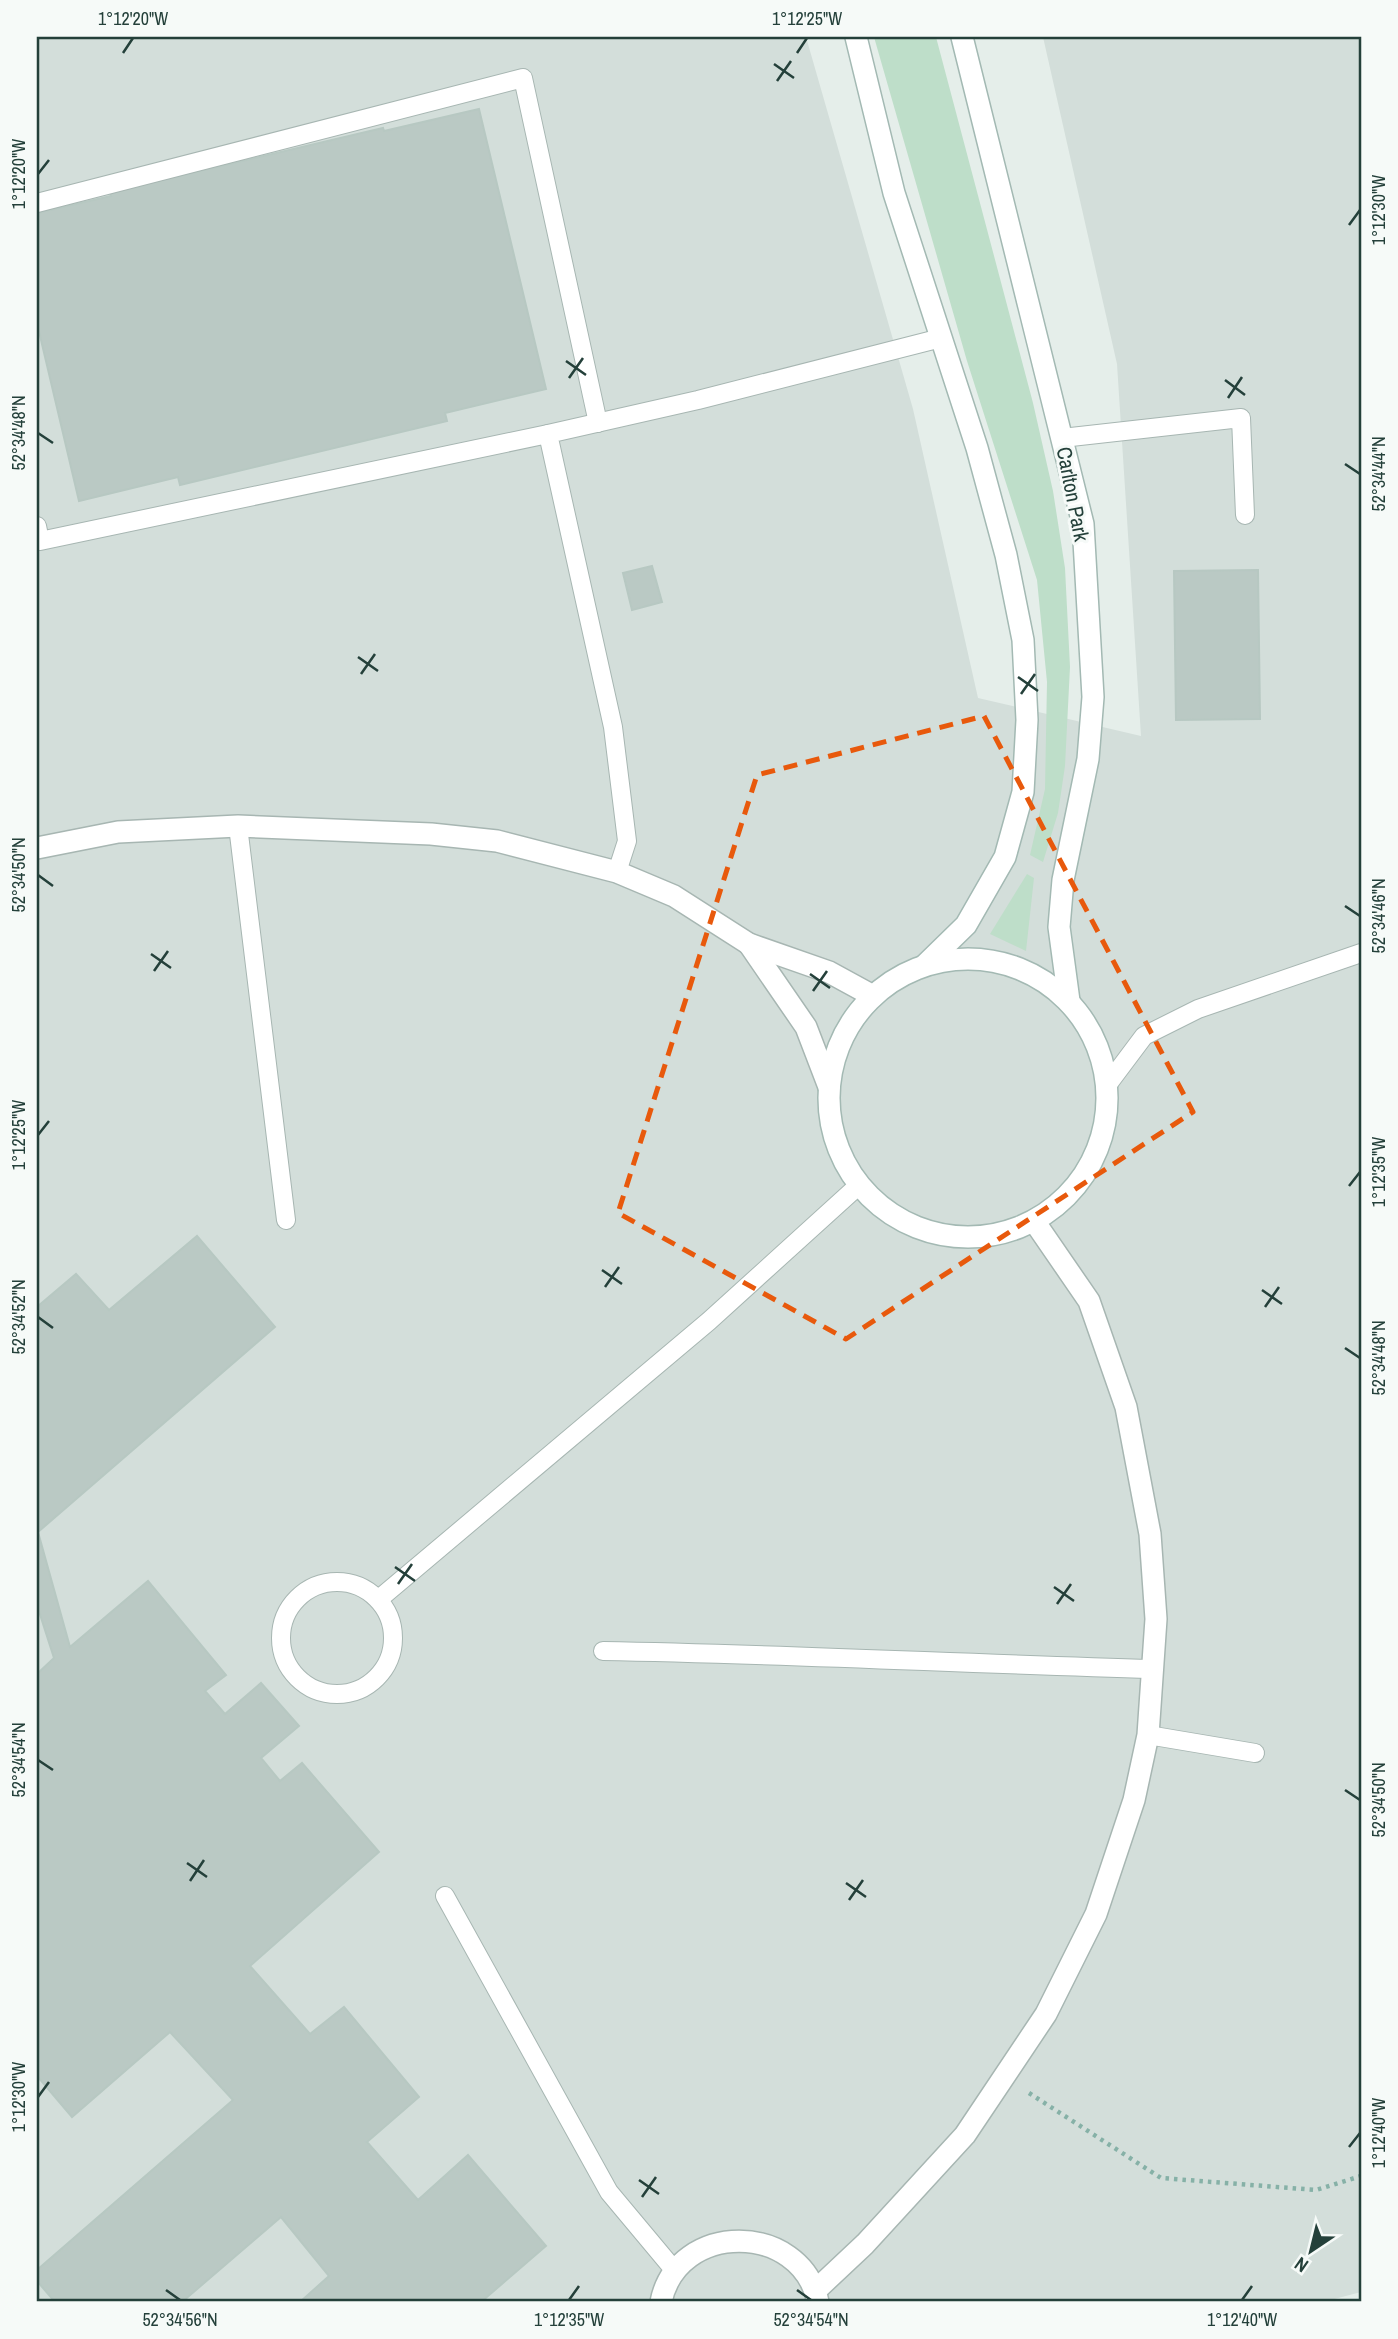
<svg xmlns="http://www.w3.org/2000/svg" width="1398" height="2339" font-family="'Archivo Narrow',sans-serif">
<rect width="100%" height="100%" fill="#e5eeea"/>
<path fill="#d3deda" d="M37,37H806L913,409L978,698L1141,736L1117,364L1043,37H1361V2292L1323,2302H37Z"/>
<g fill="#bedec9">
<path d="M874,37H936L1033,403L1053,491L1065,568L1070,667L1065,766L1058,813L1043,862L1030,855L1045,789L1047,682L1037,580L967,361Z"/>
<path d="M1027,874L1034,878L1026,951L990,934Z"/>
</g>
<g fill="#bac9c4" stroke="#b7c8c2" stroke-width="2">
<path d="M479,109L546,389L445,413L447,421L180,485L178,477L79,501L37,323V213L111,196L110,192L383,128L384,131Z"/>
<path d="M652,566L662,602L632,610L623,573Z"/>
<path d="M1258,570L1260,719L1176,720L1174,571Z"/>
<path d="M197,1236L275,1327L38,1532L70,1647L148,1581L226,1675L205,1691L225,1714L261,1683L299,1726L261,1758L280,1781L302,1763L379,1852L250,1966L310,2034L344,2007L419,2097L367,2142L418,2200L468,2155L546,2246L481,2302H300L329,2276L281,2217L182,2302H55L37,2281V2270L233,2100L170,2032L72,2117L37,2076V1674L54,1658L37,1605V1307L76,1274L109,1310Z"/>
</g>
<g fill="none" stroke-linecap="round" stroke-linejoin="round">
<g stroke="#a7b6b2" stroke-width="20">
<g id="lane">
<path d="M37,203L523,78L598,423"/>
<path d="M1062,438L1241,418L1245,515"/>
<path d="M37,526L40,541L548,434"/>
<path d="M238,826L286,1220"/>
<path d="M617,872L627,841L613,727L548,434L698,400L941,338"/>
<path d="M1108,1084L1144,1036L1198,1009L1361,953"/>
<circle cx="337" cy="1638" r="56"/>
<path d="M379,1599L709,1321L859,1185"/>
<path d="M603,1651C786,1654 970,1664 1153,1669"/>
<path d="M1148,1735L1255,1753"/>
<path d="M445,1896L609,2192L675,2271"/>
</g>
</g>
<g stroke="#a7b6b2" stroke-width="24">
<g id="street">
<path d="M37,848L118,832L238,826L431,834L497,841L617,872L674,896L749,944L829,972L873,996"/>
<path d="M749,944L806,1027L829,1087"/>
<path d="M815,2291L865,2244L965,2135L1046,2014L1096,1914L1134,1800L1148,1735L1156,1619L1150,1534L1126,1407L1089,1301L1034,1221"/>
<path d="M661,2302C677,2221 801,2221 818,2302"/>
</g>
</g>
<g stroke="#a3b9b3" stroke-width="24">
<g id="secondary">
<path d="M856,37L894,193L977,448L1006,555L1023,640L1027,720L1023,792L1005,857L966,925L925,965"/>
<path d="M962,37L1083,524L1093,697L1088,759L1063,880L1059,927L1069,1001"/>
<circle cx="968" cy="1098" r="139"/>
</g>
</g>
<path stroke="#86b1a7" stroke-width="4.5" stroke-dasharray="3.5 5" stroke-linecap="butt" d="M1029,2093L1161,2178L1316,2190L1361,2176"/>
<use href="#lane" stroke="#fff" stroke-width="18"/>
<use href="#street" stroke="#fff" stroke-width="21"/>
<use href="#secondary" stroke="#fff" stroke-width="21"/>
</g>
<path fill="none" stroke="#e8590c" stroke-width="5" stroke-dasharray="14 9" stroke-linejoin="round" d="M984,716L1193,1112L846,1339L618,1213L757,775Z"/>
<path fill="none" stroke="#24403a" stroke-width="2.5" d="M123,53L133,38M797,53L807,38M774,64L794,78M777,81L791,61M38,174L49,160M1349,225L1360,210M566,361L586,375M569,378L583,358M1225,380L1245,395M1228,398L1242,377M38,433L53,443M1345,464L1360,474M358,657L378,671M361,674L375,654M1018,677L1038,691M1021,694L1035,674M38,875L53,886M1345,906L1360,916M151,954L171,968M154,971L168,951M810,974L830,988M813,991L827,971M38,1135L49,1121M1349,1186L1360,1172M602,1270L622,1284M605,1287L619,1267M1262,1290L1282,1304M1265,1307L1279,1287M38,1317L53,1328M1345,1348L1360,1358M395,1567L415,1581M398,1584L412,1564M1054,1587L1074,1601M1057,1604L1071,1584M38,1760L53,1770M1345,1790L1360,1800M187,1863L207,1877M190,1881L204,1860M846,1883L866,1897M849,1900L863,1880M38,2097L49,2082M1349,2147L1360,2133M639,2180L659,2194M642,2197L656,2177M166,2290L180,2300M797,2290L811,2300M569,2300L579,2286M1242,2300L1252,2286"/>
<g text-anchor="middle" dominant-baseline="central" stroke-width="6" stroke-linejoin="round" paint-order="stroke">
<g font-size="21" fill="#24403a" stroke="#f6faf8">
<text transform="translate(1073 494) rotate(79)">Carlton Park</text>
</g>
</g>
<rect width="1398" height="2339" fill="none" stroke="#f6faf8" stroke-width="77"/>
<g transform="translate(1311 2251) rotate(215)" stroke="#f6faf8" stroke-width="5" paint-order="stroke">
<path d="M0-5L12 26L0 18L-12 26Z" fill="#24403a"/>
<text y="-10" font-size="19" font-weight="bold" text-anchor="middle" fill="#24403a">N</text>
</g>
<rect x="38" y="38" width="1322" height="2262" fill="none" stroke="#24403a" stroke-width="2.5"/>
<g font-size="18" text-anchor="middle" fill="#24403a">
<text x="133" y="25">1°12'20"W</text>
<text x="807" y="25">1°12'25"W</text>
<text transform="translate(19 174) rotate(-90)" y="6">1°12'20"W</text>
<text transform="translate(1379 210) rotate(-90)" y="6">1°12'30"W</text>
<text transform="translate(19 433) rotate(-90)" y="6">52°34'48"N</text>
<text transform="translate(1379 474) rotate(-90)" y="6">52°34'44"N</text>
<text transform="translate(19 875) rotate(-90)" y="6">52°34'50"N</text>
<text transform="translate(1379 916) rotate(-90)" y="6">52°34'46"N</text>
<text transform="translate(19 1135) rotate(-90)" y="6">1°12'25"W</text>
<text transform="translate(1379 1172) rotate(-90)" y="6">1°12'35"W</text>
<text transform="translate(19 1317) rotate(-90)" y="6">52°34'52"N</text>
<text transform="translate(1379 1358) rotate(-90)" y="6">52°34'48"N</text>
<text transform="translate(19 1760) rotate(-90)" y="6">52°34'54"N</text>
<text transform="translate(1379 1800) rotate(-90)" y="6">52°34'50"N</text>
<text transform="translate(19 2097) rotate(-90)" y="6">1°12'30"W</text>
<text transform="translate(1379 2133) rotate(-90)" y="6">1°12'40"W</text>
<text x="180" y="2326">52°34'56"N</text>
<text x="569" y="2326">1°12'35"W</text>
<text x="811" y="2326">52°34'54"N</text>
<text x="1242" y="2326">1°12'40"W</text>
</g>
</svg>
